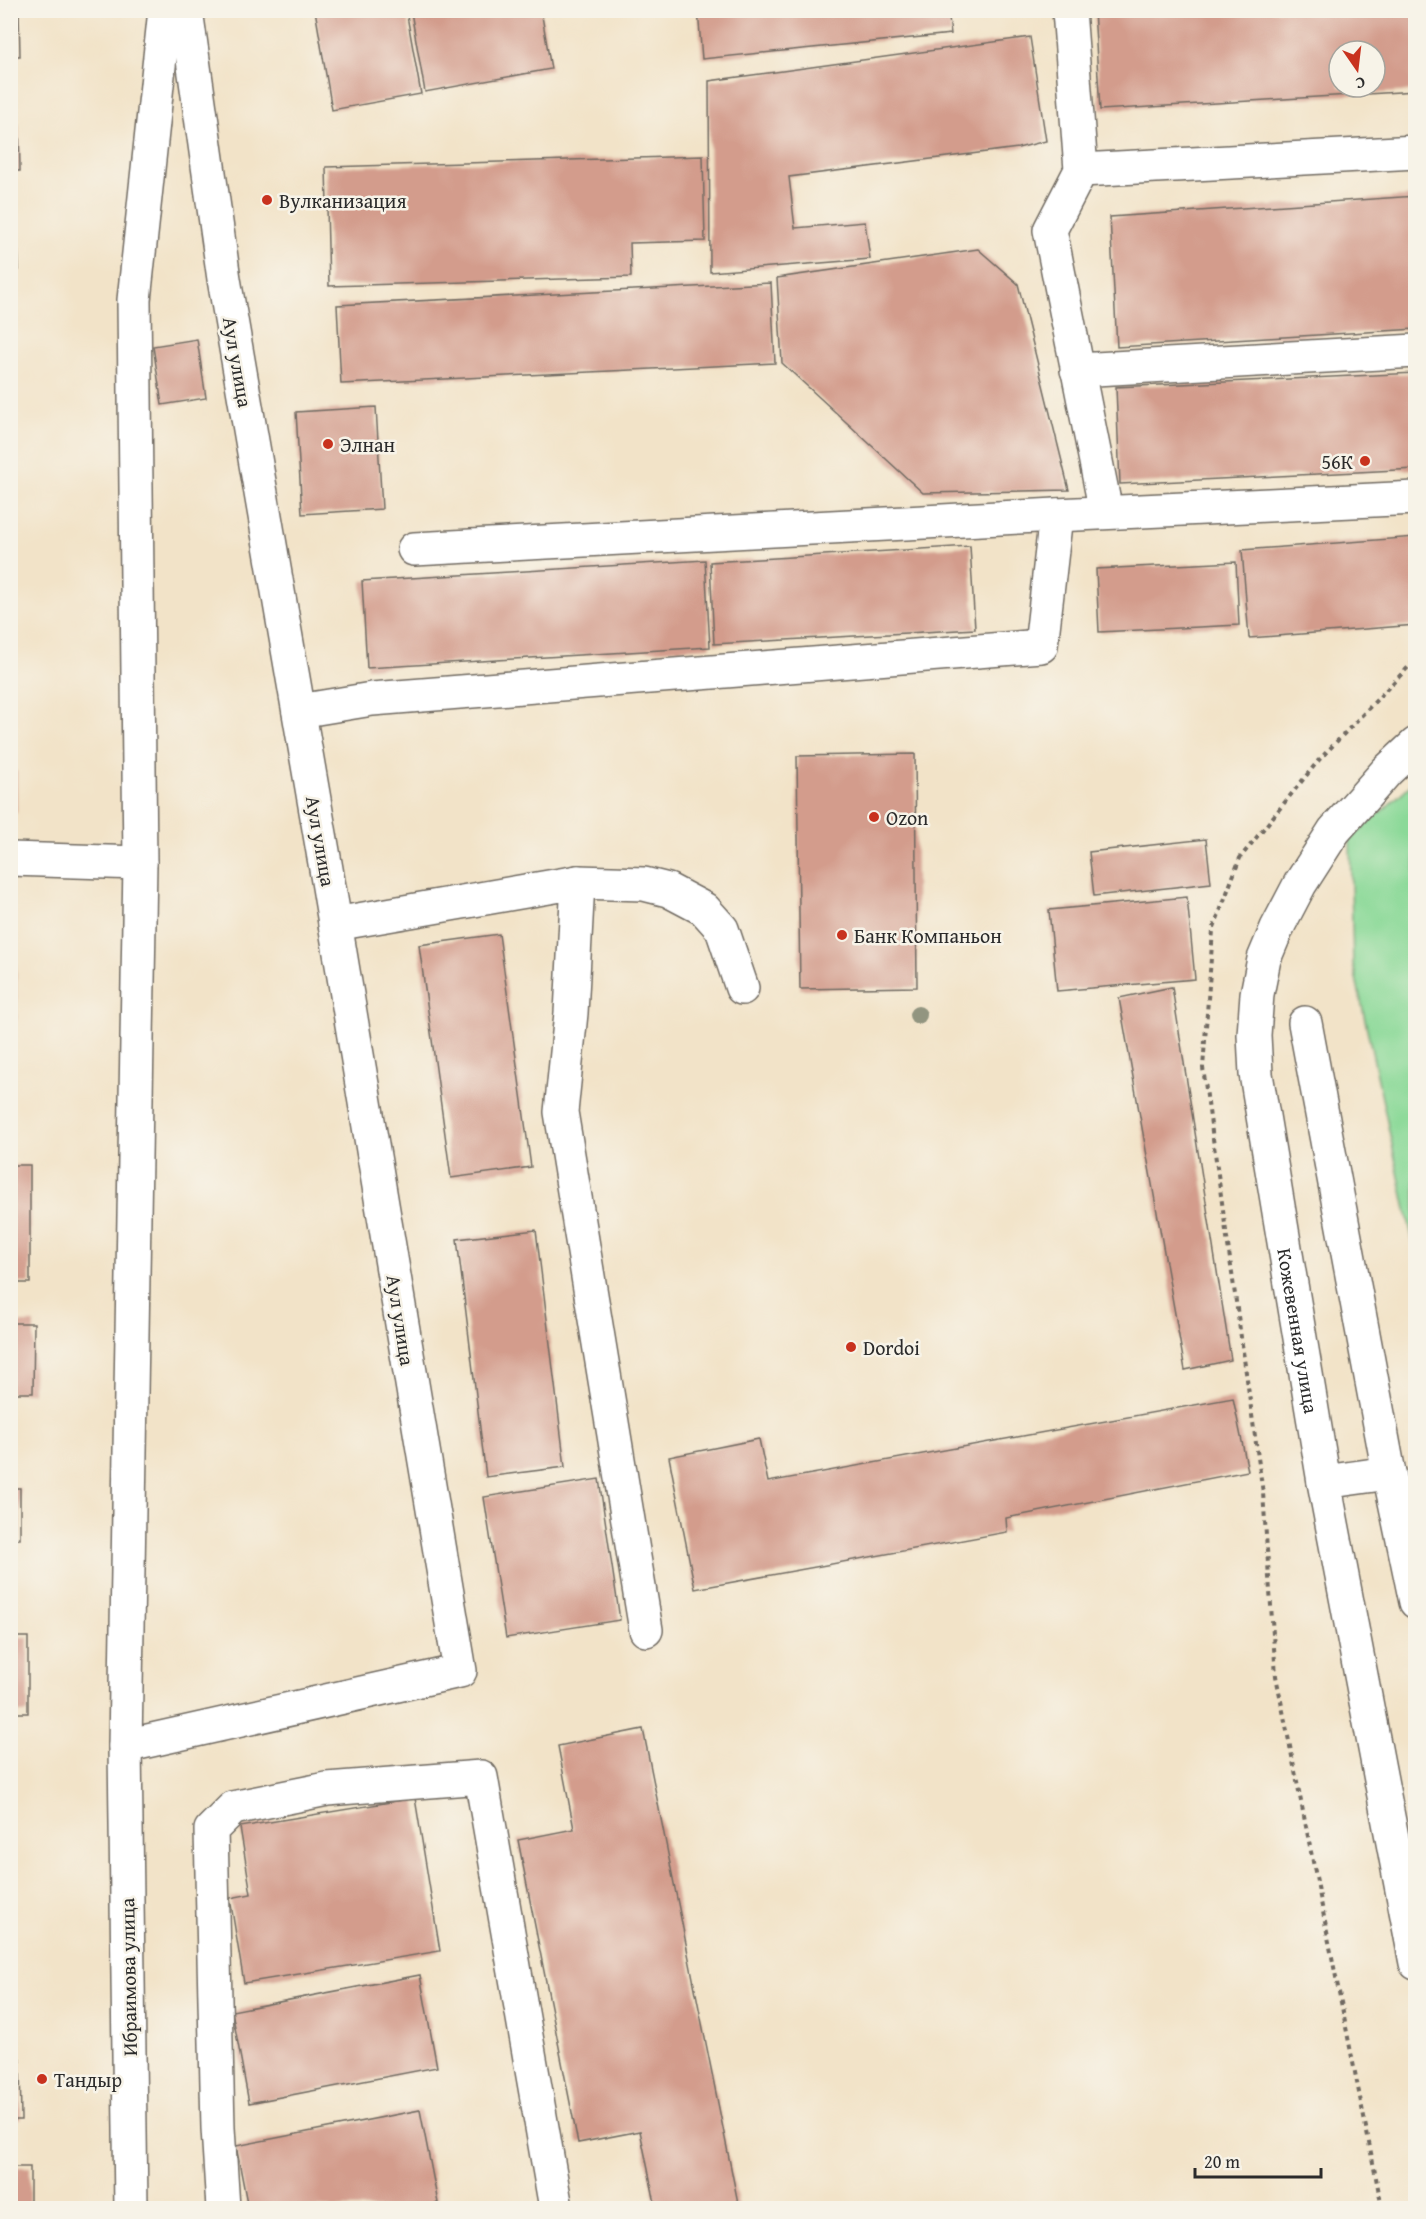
<svg xmlns="http://www.w3.org/2000/svg" width="1426" height="2219" font-family="'Gentium Book Plus',serif">
<rect width="100%" height="100%" fill="#f7f3e8"/>
<filter id="ink" filterUnits="userSpaceOnUse"><feTurbulence type="fractalNoise" baseFrequency=".0167" numOctaves="2"/><feDisplacementMap in="SourceGraphic" scale="12" xChannelSelector="R" yChannelSelector="G"/><feConvolveMatrix kernelMatrix="1 2 1 2 8 2 1 2 1" color-interpolation-filters="sRGB"/></filter>
<filter id="wash" filterUnits="userSpaceOnUse"><feTurbulence type="fractalNoise" baseFrequency=".008" numOctaves="4" result="noise"/><feDisplacementMap in="SourceGraphic" scale="24" xChannelSelector="R" yChannelSelector="G"/><feGaussianBlur stdDeviation="1.35" result="paint"/><feColorMatrix in="noise" values="0 0 0 0 0 0 0 0 0 0 0 0 0 0 0 0 0 1.4 0 .05"/><feComposite in="paint" operator="in"/></filter>
<g filter="url(#wash)">
<rect width="100%" height="100%" fill="#f2e3c8"/>
<path fill="#8bd998" stroke="#5b8262" stroke-width="1.5" d="M1415,781V1251L1353,964L1350,840Z"/>
<g id="blocks">
<g fill="#d39c8c" fill-rule="evenodd">
<path d="M10,10H19L20,56H10Z"/>
<path d="M315,10H406L421,94L332,110Z"/>
<path d="M417,10H541L551,69L425,92L411,12Z"/>
<path d="M698,10H948L951,34L702,59Z"/>
<path d="M1094,10H1416V91L1100,110ZM1339,51H1375V87H1339Z"/>
<path d="M1030,37L1046,141L1018,148L789,177L795,228L865,222L870,259L710,272L709,81Z"/>
<path d="M10,124H19L20,171H10Z"/>
<path d="M703,156L705,241L630,243L631,277L329,286L326,167Z"/>
<path d="M1416,196V329L1117,347L1110,217Z"/>
<path d="M10,215H17L19,270H10Z"/>
<path d="M978,249L1018,284L1069,490L923,493L782,363L777,278Z"/>
<path d="M771,283L775,363L341,384L337,305Z"/>
<path d="M197,339L206,398L162,405L153,346Z"/>
<path d="M1416,373V469L1120,484L1116,387Z"/>
<path d="M376,407L382,509L302,514L296,412Z"/>
<path d="M1416,537V625L1249,638L1242,550Z"/>
<path d="M970,546L975,629L714,644L710,562Z"/>
<path d="M705,560L710,647L367,668L362,581Z"/>
<path d="M1236,562L1239,625L1099,632L1096,569Z"/>
<path d="M915,754L917,987L800,989L797,756Z"/>
<rect x="10" y="771" width="7" height="42"/>
<path d="M1206,839L1211,883L1094,896L1089,852Z"/>
<path d="M1187,897L1195,979L1057,991L1049,910Z"/>
<path d="M499,934L531,1167L451,1178L419,945Z"/>
<path d="M10,958H16L17,1020H10Z"/>
<path d="M1172,987L1231,1360L1185,1370L1119,998Z"/>
<rect x="10" y="1165" width="20" height="118"/>
<path d="M536,1230L565,1467L486,1477L457,1239Z"/>
<path d="M10,1323H34L33,1393H10Z"/>
<path d="M1233,1398L1248,1471L1006,1518L1007,1532L695,1589L669,1457L759,1439L768,1482Z"/>
<path d="M599,1479L620,1620L506,1638L484,1497Z"/>
<rect x="10" y="1488" width="10" height="51"/>
<rect x="10" y="1637" width="18" height="76"/>
<path d="M643,1729L739,2208H656L640,2131L578,2143L518,1840L574,1829L558,1746Z"/>
<path d="M415,1798L440,1951L244,1983L230,1898L251,1894L240,1827Z"/>
<path d="M420,1975L437,2067L249,2103L232,2011Z"/>
<path d="M10,2060H20L21,2120H10Z"/>
<path d="M420,2110L438,2203L412,2208H248L236,2146Z"/>
<rect x="10" y="2167" width="20" height="41"/>
</g>
</g>
</g>
<g filter="url(#ink)">
<use href="#blocks" fill-opacity="0" stroke="#716b62" stroke-width="1.5"/>
<g fill="none" stroke-linecap="round" stroke-linejoin="round">
<g stroke="#716b62" stroke-width="36">
<g id="minor">
<path d="M1069,10L1081,170L1050,230L1106,512"/>
<path d="M1081,170L1416,152"/>
<path d="M1077,370L1416,351"/>
<path d="M414,549L1056,515L1416,498"/>
<path d="M299,711L372,699L1041,646L1056,515"/>
<path id="s1" d="M1416,744L1387,771L1334,831L1300,884L1277,928L1264,959L1257,994L1254,1035L1256,1074L1324,1482L1416,1963"/>
<path d="M10,859L140,863"/>
<path d="M578,882L644,884L668,890L704,909L722,929L742,988"/>
<path d="M335,924L578,882L571,1013L561,1112L646,1630"/>
<path d="M1305,1023L1389,1473L1324,1482"/>
<path d="M1389,1473L1416,1602"/>
<path d="M125,1746L460,1671L326,869L224,279L186,10"/>
<path d="M223,2208L218,2128L211,1830L233,1808L327,1789L481,1777L556,2208"/>
</g>
</g>
<g stroke="#716b62" stroke-width="36">
<path id="major" d="M131,2208L125,1746L140,863L134,300L165,10"/>
</g>
<path stroke="#716b62" stroke-width="4" stroke-dasharray="4.5 4.5" stroke-linecap="butt" d="M1382,2208L1276,1676L1263,1493L1203,1068L1213,930L1240,858L1318,761L1416,659"/>
<use href="#minor" stroke="#fff" stroke-width="33"/>
<use href="#major" stroke="#fff" stroke-width="33"/>
</g>
<circle fill="#929580" cx="918" cy="1015" r="9"/>
</g>
<g fill="#c8321e" stroke="#f7f3e8" stroke-width="2">
<circle cx="267" cy="200" r="6"/>
<circle cx="328" cy="444" r="6"/>
<circle cx="1365" cy="461" r="6"/>
<circle cx="874" cy="817" r="6"/>
<circle cx="842" cy="935" r="6"/>
<circle cx="851" cy="1347" r="6"/>
<circle cx="42" cy="2079" r="6"/>
</g>
<g text-anchor="middle" dominant-baseline="central" stroke-width="5" stroke-linejoin="round" paint-order="stroke">
<g font-size="20" fill="#2b2b2b" stroke="#f7f3e8" text-anchor="start">
<text x="279" y="200">Вулканизация</text>
<text x="340" y="444">Элнан</text>
<text x="1353" y="461" text-anchor="end">56К</text>
<text x="886" y="817">Ozon</text>
<text x="854" y="935">Банк Компаньон</text>
<text x="863" y="1347">Dordoi</text>
<text x="54" y="2079">Тандыр</text>
</g>
<g font-size="20" fill="#2b2b2b" stroke="#f7f3e8">
<text transform="translate(238 362) rotate(80)">Аул улица</text>
<text transform="translate(321 841) rotate(80)">Аул улица</text>
<text transform="translate(401 1320) rotate(81)">Аул улица</text>
<text stroke="none"><textPath href="#s1" startOffset="642">Кожевенная улица</textPath></text>
<text transform="translate(128 1977) rotate(-91)">Ибраимова улица</text>
</g>
</g>
<rect width="1426" height="2219" fill="none" stroke="#f7f3e8" stroke-width="36"/>
<g transform="translate(1357 69) rotate(166)"><circle r="28" fill="#f7f3e8" stroke="#a5a39c" stroke-width="1.5"/>
<path d="M0-4.5L10 22L0 15L-10 22Z" fill="#c8321e"/>
<text y="-9" font-size="16" font-weight="bold" text-anchor="middle" fill="#2b2b2b">С</text>
</g>
<path d="M1195 2168v9h126v-9" fill="none" stroke="#2b2b2b" stroke-width="3"/>
<text x="1204" y="2168" font-size="18" fill="#2b2b2b" stroke="#f7f3e8" stroke-width="4.5" paint-order="stroke">20 m</text>
</svg>
